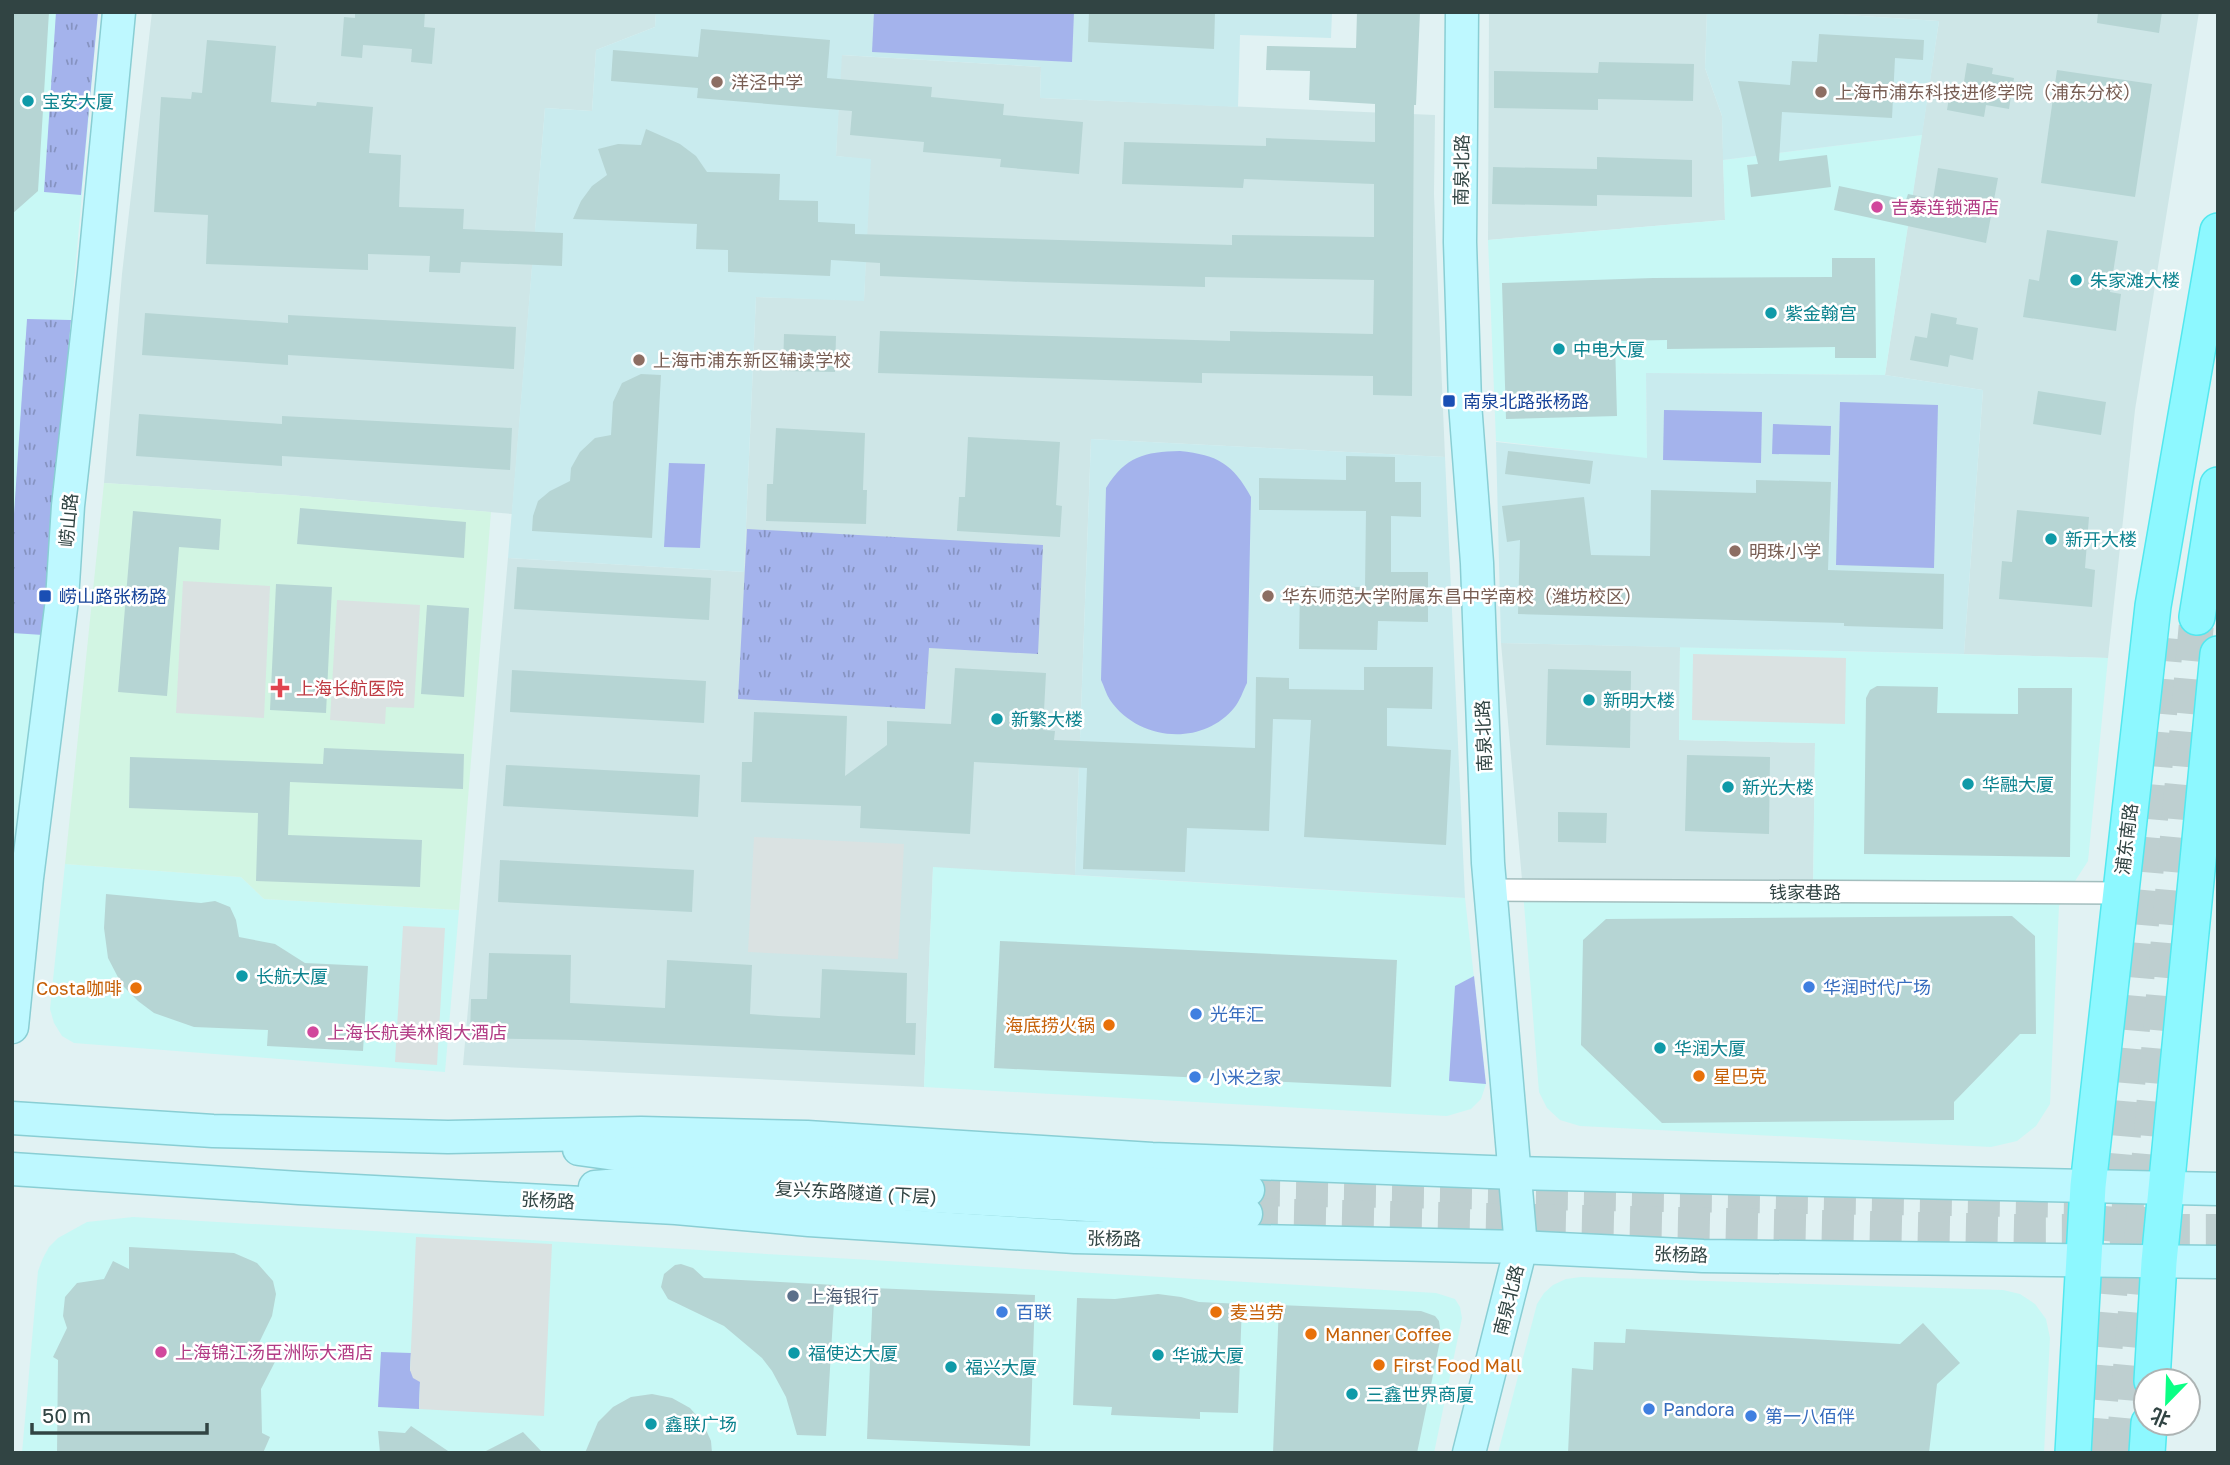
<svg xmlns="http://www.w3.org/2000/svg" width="2230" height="1465" font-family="'Golos Text','Noto Sans SC',sans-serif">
<defs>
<pattern id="park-tufts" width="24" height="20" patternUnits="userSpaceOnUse" patternTransform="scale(1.75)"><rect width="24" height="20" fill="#a4b3ec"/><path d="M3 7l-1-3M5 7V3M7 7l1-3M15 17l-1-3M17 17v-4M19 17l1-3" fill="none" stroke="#8693c1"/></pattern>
</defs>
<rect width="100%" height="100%" fill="#e1f2f3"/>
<g fill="#cee6e7">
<path d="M152,12H656L655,27L596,50L592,111L545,108L512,514L290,495L104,483L122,274Z"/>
<path d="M1489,12H1707L1705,68L1722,116L1725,220L1488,240Z"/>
<path d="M1799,12H2199L2135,410L2108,658L1964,654L1983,390L1885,375L1939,21Z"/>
<path d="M841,55L1041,67L1040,98L1435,115L1434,194L1445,457L1091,439L1075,875L933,868L924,1087L463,1065L508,558L744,572L756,297L864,300L870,160L836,156Z"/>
<path d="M1501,643L1680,647L1679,740L1815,743L1813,892L1523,891Z"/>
</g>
<g fill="#c8f8f5">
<path d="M12,12H98L43,635L12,892Z"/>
<path d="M1922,135L1885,375L1646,373L1647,459L1496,441L1488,240L1725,220L1723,160Z"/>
<path d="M1680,647L2108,658L2088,861L2059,906L2050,1104L2036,1126L2017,1141L1991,1147L1580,1126L1560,1120L1547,1108L1539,1092L1523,891L1813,892L1815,743L1679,740Z"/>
<path d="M65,864L241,877L264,899L459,910L445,1072L74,1043L62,1036L54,1023L50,1009Z"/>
<path d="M933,867L1465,898L1486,1084L1481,1099L1471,1109L1447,1116L924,1087Z"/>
<path d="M133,1217L1436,1293L1455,1299L1460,1307L1462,1318L1434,1453H22L38,1271L43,1258L49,1247L58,1238L87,1222Z"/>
<path d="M1581,1277L2003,1290L2020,1294L2035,1304L2046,1319L2050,1338L2044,1453H1498L1537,1304L1544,1293L1553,1285L1566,1279Z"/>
</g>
<g fill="#c9ebee">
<path d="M656,12H1332L1331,38L1240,35L1238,107L1040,98L1041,67L842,55L836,156L871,159L864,301L756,297L744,572L508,558L545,108L592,111L596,50L655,27Z"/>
<path d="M1707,12H1799L1939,21L1922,135L1723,160L1722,116L1705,68Z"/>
<path d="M1646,373L1885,375L1983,390L1964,654L1501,643L1496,442L1647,458Z"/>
<path d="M1091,439L1445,457L1465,898L1075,875Z"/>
</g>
<path fill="#d2f5e3" d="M104,483L290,495L491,512L459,910L264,899L241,877L65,864Z"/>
<g fill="#a4b3ec">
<path d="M874,12H1074L1072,62L872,52Z"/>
<path d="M1840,402L1938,405L1934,568L1836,565Z"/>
<path d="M1664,410L1762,412L1761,463L1663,460Z"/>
<path d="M1773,424L1831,426L1830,455L1772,454Z"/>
<path d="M1180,451C1218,455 1233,464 1251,497L1247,683C1243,691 1240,701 1234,708C1202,747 1138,741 1110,700C1106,694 1104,686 1101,680L1106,488C1126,456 1144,452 1180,451Z"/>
<path d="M669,463L705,464L700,548L664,547Z"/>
<path d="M1474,976L1486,1084L1449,1081L1455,986Z"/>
<path d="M381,1352L411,1353L410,1370L420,1381L419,1409L378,1407Z"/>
</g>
<g fill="url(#park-tufts)">
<path d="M56,12H98L81,195L44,192Z"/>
<path d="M27,319L71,320L43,635L12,633V544Z"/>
<path d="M747,529L1043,545L1038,654L929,648L925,709L738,699Z"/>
</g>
<g fill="#dae2e2">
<path d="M183,581L270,586L264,718L176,713Z"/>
<path d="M337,600L420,605L414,708L386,707L385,724L330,720Z"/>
<path d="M1693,654L1846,658L1845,724L1692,720Z"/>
<path d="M754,837L904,844L898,959L748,952Z"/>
<path d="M403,926L445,928L437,1065L395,1062Z"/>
<path d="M416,1237L552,1244L544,1416L419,1409L420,1382L413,1378L410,1370Z"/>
</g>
<g fill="#b6d5d4">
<path d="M12,12H49L38,191L12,214Z"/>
<path d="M355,12H425L424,27L435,28L432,64L411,62L412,49L363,45L362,58L341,56L344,17L355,18Z"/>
<path d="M1089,12H1215L1214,49L1088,42Z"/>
<path d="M1357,12H1420L1416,105H1414L1412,396L1373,395V376L1202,373V383L878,373L880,331L1230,341V331L1373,334L1374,280L1205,277V287L1026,282L880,276V263L831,260L830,276L728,272V250L696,249L697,224L573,219L581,201L592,186L607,175L598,149L618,144L641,145L646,129L680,144L696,156L707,172L780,174L779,200L818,201V222L855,224V234L1232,245V235L1374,237V184L1244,179L1243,188L1122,184L1124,142L1266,146V138L1375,142V104L1309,100L1310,71L1266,70L1267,46L1356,48Z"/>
<path d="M2098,12H2162L2159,33L2097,23Z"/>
<path d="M701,29L830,40L827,78L932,87L931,97L1004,104L1003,115L1083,122L1079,174L1000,167L1001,159L923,152L924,142L850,135L852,111L697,98L698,88L611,81L613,50L698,57Z"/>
<path d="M1819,34L1924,40L1923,60L1895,58L1892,118L1782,112L1779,161L1827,155L1831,187L1751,197L1747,165L1758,164L1738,81L1790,85L1792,61L1817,62Z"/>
<path d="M207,40L276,46L271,102L316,106L317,102L373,107L369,153L401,155L399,207L464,209L463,229L563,233L562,266L461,262L460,273L429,272L430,256L368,254V270L206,264L208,215L154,212L161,97L191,99L192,92L202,93Z"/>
<path d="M1599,62L1694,64L1693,101L1598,99V110L1494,108V71L1598,73Z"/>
<path d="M1967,63L1993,68L1992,74L2014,78L2009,109L1986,105L1984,117L1947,110L1951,85L1963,88Z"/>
<path d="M2057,70L2152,84L2135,197L2041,183Z"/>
<path d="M1597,157L1692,160V197L1597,195V206L1492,204L1493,167L1597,169Z"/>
<path d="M1938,168L1998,178L1986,243L1834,210L1839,186L1906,200L1908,194L1933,199Z"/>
<path d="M2047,230L2118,241L2110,292L2121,294L2116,331L2023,317L2029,279L2039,281Z"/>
<path d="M1832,258H1875L1876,358H1835V347L1667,349V340L1615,341L1617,416L1506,419L1502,283L1653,278L1832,277Z"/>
<path d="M145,313L288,323V315L516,327L514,369L288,355V365L142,355Z"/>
<path d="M1931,313L1957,318L1956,324L1978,328L1973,360L1950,355L1948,367L1910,360L1915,336L1927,338Z"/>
<path d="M784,334L836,336L835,372L783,371Z"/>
<path d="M641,374L661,375L652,538L532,531L533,516L538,501L550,491L570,481L571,468L580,452L595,438L611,435L613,402L622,383Z"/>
<path d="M2038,391L2106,402L2101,435L2033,424Z"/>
<path d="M139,414L282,424V416L512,428L510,470L282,456V466L136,456Z"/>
<path d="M776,428L865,433L863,490H867L866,524L766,521L767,484H773Z"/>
<path d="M968,437L1060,442L1056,505L1062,506L1060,537L957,531L959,497H965Z"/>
<path d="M1508,451L1593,461L1590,484L1505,474Z"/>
<path d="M1346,456L1395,457V482H1421V517L1391,516V572H1428V622L1378,621L1377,650L1299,649L1300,586L1365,587L1366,511L1259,510V478L1346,480Z"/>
<path d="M1756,480L1831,482L1828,570L1944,574L1943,629L1844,626V623L1518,614L1520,540L1507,542L1502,506L1584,497L1591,555L1650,556L1651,490L1756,493Z"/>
<path d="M300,508L466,522L464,558L297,544Z"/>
<path d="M2017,510L2089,517L2085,568L2095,570L2092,607L1999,599L2002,561L2012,562Z"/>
<path d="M133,511L221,519L219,550L179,547L167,696L118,692Z"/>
<path d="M517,567L711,578L709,620L514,609Z"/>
<path d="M276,584L332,587L326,713L270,710Z"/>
<path d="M427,605L469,608L464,697L421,694Z"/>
<path d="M1364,667H1433L1432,709L1387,708V746L1451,750L1446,845L1304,837L1311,720L1273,719L1269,831L1187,828L1185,872L1083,869L1087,768L974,762L970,834L860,828L861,806L741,802L742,762H752L754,712L847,716L845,776L887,745V721L951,724L955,668L1046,673L1043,730L1055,731L1054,740L1255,748L1256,677L1289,678V689L1364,690Z"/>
<path d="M1548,669L1631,671L1630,748L1546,745Z"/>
<path d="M512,670L706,681L704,723L510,712Z"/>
<path d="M1877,686L1938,687L1937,713L2018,714V688H2072L2070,857L1864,854L1866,698L1870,690Z"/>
<path d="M324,748L464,754L463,789L290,782L288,835L422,840L420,887L256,881L258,813L129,808L130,757L323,764Z"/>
<path d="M1687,755L1770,757L1769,834L1685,831Z"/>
<path d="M506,765L700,775L698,817L503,806Z"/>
<path d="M1558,812L1607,813L1606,843L1558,842Z"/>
<path d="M500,860L694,870L692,912L498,902Z"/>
<path d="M106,894L201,903L215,901L230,907L236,920L239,937L275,944L305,963L368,966L363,1051L267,1046L268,1030L194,1027L154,1013L138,1001L122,985L108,958L104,928Z"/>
<path d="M2012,916L2035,936L2036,1034H2020L1954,1102V1120L1662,1123L1581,1045L1583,940L1606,919Z"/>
<path d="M1000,941L1397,960L1391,1087L994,1068Z"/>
<path d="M489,953L571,955L570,1003L665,1008L667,960L752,965L750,1014L778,1016L820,1018L822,969L907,973L906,1023H916L915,1055L581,1040L470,1038L471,999H487Z"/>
<path d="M129,1247L234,1253L257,1263L273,1281L276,1294L272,1316L257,1347L277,1358L261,1389L262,1433L270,1437L263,1453H57L58,1360L53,1357L67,1328L63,1316L65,1297L77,1283L104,1279L113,1261L129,1269Z"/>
<path d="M681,1264L693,1268L704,1278L835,1285L826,1436L797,1435L786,1397L772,1371L762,1358L724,1326L668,1299L661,1287L664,1274L675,1265Z"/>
<path d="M873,1288L1035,1295L1030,1446L867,1439Z"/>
<path d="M1158,1294L1181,1297L1199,1302L1242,1304L1238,1413L1200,1412V1419L1111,1415L1112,1407L1073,1405L1077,1298L1115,1299Z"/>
<path d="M1279,1305L1421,1311L1435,1316L1439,1321L1441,1336L1417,1453H1273Z"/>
<path d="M1923,1323L1960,1363L1937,1384L1929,1453H1568L1572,1368L1593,1370L1594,1342L1625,1343L1626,1329L1900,1344Z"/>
<path d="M652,1394L672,1398L690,1408L703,1423L711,1441L712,1453H585L598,1422L613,1407L631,1397Z"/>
<path d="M411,1426L451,1453H380L378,1431L405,1433Z"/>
<path d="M523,1432L543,1453H482Z"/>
</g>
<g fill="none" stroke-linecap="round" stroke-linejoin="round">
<g stroke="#becfd0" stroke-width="32" stroke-dasharray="32 16" stroke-linecap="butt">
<path d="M1248,1190L2160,1203"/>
<path d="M1246,1214L2019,1230H2218"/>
</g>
<g stroke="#becfd0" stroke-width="35" stroke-dasharray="35 18" stroke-linecap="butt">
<path d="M2096,1453L2166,638"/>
<path d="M2123,1453L2197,617"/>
</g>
<g stroke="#a3bebe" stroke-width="24">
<path id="street" d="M1490,890L2120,893"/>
</g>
<g stroke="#89ced4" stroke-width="35">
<g id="secondary">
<path d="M1462,12L1460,242L1465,403L1477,563L1488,863L1521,1247L1469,1453"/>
<path d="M12,1027L27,878L62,600L68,506L94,273L119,12"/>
<path d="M12,1118L213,1131L448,1137L641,1133L807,1137L1152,1159L1516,1173L2218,1189"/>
<path d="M579,1149L644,1158L817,1162L1248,1190"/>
<path d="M12,1169L299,1188L676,1208L809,1220L1075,1237L1521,1247L1703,1256L2218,1262"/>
<path d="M595,1187L668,1181L1246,1214"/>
</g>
</g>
<g stroke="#52e8ef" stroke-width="38">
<g id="primary">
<path d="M2197,617L2218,485"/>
<path d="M2152,1381L2159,1262L2218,654"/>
<path d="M2073,1453L2088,1186L2153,606L2218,231"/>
<path d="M2147,1453L2149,1423"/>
</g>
</g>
<use href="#street" stroke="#fff" stroke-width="21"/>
<use href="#secondary" stroke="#bef8ff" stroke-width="32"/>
<use href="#primary" stroke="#8df8ff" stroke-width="35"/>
</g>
<g fill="#8d6e63" stroke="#fff" stroke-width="2.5">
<circle cx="717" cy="82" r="7"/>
<circle cx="1821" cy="92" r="7"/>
<circle cx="639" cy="360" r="7"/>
<circle cx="1735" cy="551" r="7"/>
<circle cx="1268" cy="596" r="7"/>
</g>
<g fill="#0f9aa8" stroke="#fff" stroke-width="2.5">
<circle cx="28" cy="101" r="7"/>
<circle cx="2076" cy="280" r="7"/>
<circle cx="1771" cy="313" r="7"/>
<circle cx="1559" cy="349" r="7"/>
<circle cx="2051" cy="539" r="7"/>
<circle cx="1589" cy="700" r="7"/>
<circle cx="997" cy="719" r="7"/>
<circle cx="1968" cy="784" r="7"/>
<circle cx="1728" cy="787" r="7"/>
<circle cx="242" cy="976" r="7"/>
<circle cx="1660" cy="1048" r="7"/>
<circle cx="794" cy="1353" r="7"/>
<circle cx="1158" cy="1355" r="7"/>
<circle cx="951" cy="1367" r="7"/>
<circle cx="1352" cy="1394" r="7"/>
<circle cx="651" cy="1424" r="7"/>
</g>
<g fill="#d1479c" stroke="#fff" stroke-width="2.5">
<circle cx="1877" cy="207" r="7"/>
<circle cx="313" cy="1032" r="7"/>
<circle cx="161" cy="1352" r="7"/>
</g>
<g fill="#1a4fb4" stroke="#fff" stroke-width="2.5">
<rect x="1442" y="394" width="14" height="14" rx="3.5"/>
<rect x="38" y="589" width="14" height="14" rx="3.5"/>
</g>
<path fill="#e0444e" stroke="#fff" stroke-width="2.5" d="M276.5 677.5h7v7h7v7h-7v7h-7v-7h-7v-7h7z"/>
<g fill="#3f7fe0" stroke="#fff" stroke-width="2.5">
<circle cx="1809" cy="987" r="7"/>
<circle cx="1196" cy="1014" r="7"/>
<circle cx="1195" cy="1077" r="7"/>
<circle cx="1002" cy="1312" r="7"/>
<circle cx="1649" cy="1409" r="7"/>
<circle cx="1751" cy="1416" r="7"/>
</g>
<g fill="#e8710a" stroke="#fff" stroke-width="2.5">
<circle cx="136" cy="988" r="7"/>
<circle cx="1109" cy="1025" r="7"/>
<circle cx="1699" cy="1076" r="7"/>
<circle cx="1216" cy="1312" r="7"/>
<circle cx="1311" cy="1334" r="7"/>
<circle cx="1379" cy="1365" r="7"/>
</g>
<circle fill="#5c6f8a" stroke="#fff" stroke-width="2.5" cx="793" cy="1296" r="7"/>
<g text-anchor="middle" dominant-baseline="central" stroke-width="5" stroke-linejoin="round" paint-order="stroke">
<g font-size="18" fill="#785e54" stroke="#fff" text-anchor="start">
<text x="731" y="82">洋泾中学</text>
<text x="1835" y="92">上海市浦东科技进修学院（浦东分校）</text>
<text x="653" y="360">上海市浦东新区辅读学校</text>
<text x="1749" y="551">明珠小学</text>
<text x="1282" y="596">华东师范大学附属东昌中学南校（潍坊校区）</text>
</g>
<g font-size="18" fill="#0d838f" stroke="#fff" text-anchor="start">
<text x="42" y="101">宝安大厦</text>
<text x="2090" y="280">朱家滩大楼</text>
<text x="1785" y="313">紫金翰宫</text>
<text x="1573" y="349">中电大厦</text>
<text x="2065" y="539">新开大楼</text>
<text x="1603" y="700">新明大楼</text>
<text x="1011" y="719">新繁大楼</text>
<text x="1982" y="784">华融大厦</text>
<text x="1742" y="787">新光大楼</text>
<text x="256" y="976">长航大厦</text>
<text x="1674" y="1048">华润大厦</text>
<text x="808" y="1353">福使达大厦</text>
<text x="1172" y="1355">华诚大厦</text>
<text x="965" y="1367">福兴大厦</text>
<text x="1366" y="1394">三鑫世界商厦</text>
<text x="665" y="1424">鑫联广场</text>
</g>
<g font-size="18" fill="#314443" stroke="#fff">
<text transform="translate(1461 170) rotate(-89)">南泉北路</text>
<text transform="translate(68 520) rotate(-85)">崂山路</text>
<text transform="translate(1483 736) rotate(-92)">南泉北路</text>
<text transform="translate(2126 839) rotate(-83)">浦东南路</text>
<text x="1805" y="892">钱家巷路</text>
<text transform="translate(856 1192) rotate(3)">复兴东路隧道 (下层)</text>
<text transform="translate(548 1200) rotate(3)">张杨路</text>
<text transform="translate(1114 1238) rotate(1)">张杨路</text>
<text transform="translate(1681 1254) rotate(2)">张杨路</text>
<text transform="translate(1508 1300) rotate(-76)">南泉北路</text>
</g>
<g font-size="18" fill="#b23c85" stroke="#fff" text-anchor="start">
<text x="1891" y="207">吉泰连锁酒店</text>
<text x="327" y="1032">上海长航美林阁大酒店</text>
<text x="175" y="1352">上海锦江汤臣洲际大酒店</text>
</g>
<g font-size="18" fill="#164399" stroke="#fff" text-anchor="start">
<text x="1463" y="401">南泉北路张杨路</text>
<text x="59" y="596">崂山路张杨路</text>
</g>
<g font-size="18" fill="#be3a42" stroke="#fff" text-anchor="start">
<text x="296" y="688">上海长航医院</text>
</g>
<g font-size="18" fill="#366cbe" stroke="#fff" text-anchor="start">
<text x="1823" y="987">华润时代广场</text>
<text x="1210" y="1014">光年汇</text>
<text x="1209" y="1077">小米之家</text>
<text x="1016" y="1312">百联</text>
<text x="1663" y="1409">Pandora</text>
<text x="1765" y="1416">第一八佰伴</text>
</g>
<g font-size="18" fill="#c56008" stroke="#fff" text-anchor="start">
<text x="122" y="988" text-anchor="end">Costa咖啡</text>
<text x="1095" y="1025" text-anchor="end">海底捞火锅</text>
<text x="1713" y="1076">星巴克</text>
<text x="1230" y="1312">麦当劳</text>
<text x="1325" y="1334">Manner Coffee</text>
<text x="1393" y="1365">First Food Mall</text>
</g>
<g font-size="18" fill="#4e5e75" stroke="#fff" text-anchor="start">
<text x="807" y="1296">上海银行</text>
</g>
</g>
<rect width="2230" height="1465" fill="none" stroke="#314443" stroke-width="28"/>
<g transform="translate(2167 1402) rotate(203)"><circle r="33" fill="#ffffff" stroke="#adb4b4" stroke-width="2"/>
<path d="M0-5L12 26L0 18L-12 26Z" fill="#0bff85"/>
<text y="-10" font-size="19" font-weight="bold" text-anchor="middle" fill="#314443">北</text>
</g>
<path d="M32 1423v10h175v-10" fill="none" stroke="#314443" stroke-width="3.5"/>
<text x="42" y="1423" font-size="21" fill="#314443" stroke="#ffffff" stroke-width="5" paint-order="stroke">50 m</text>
</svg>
